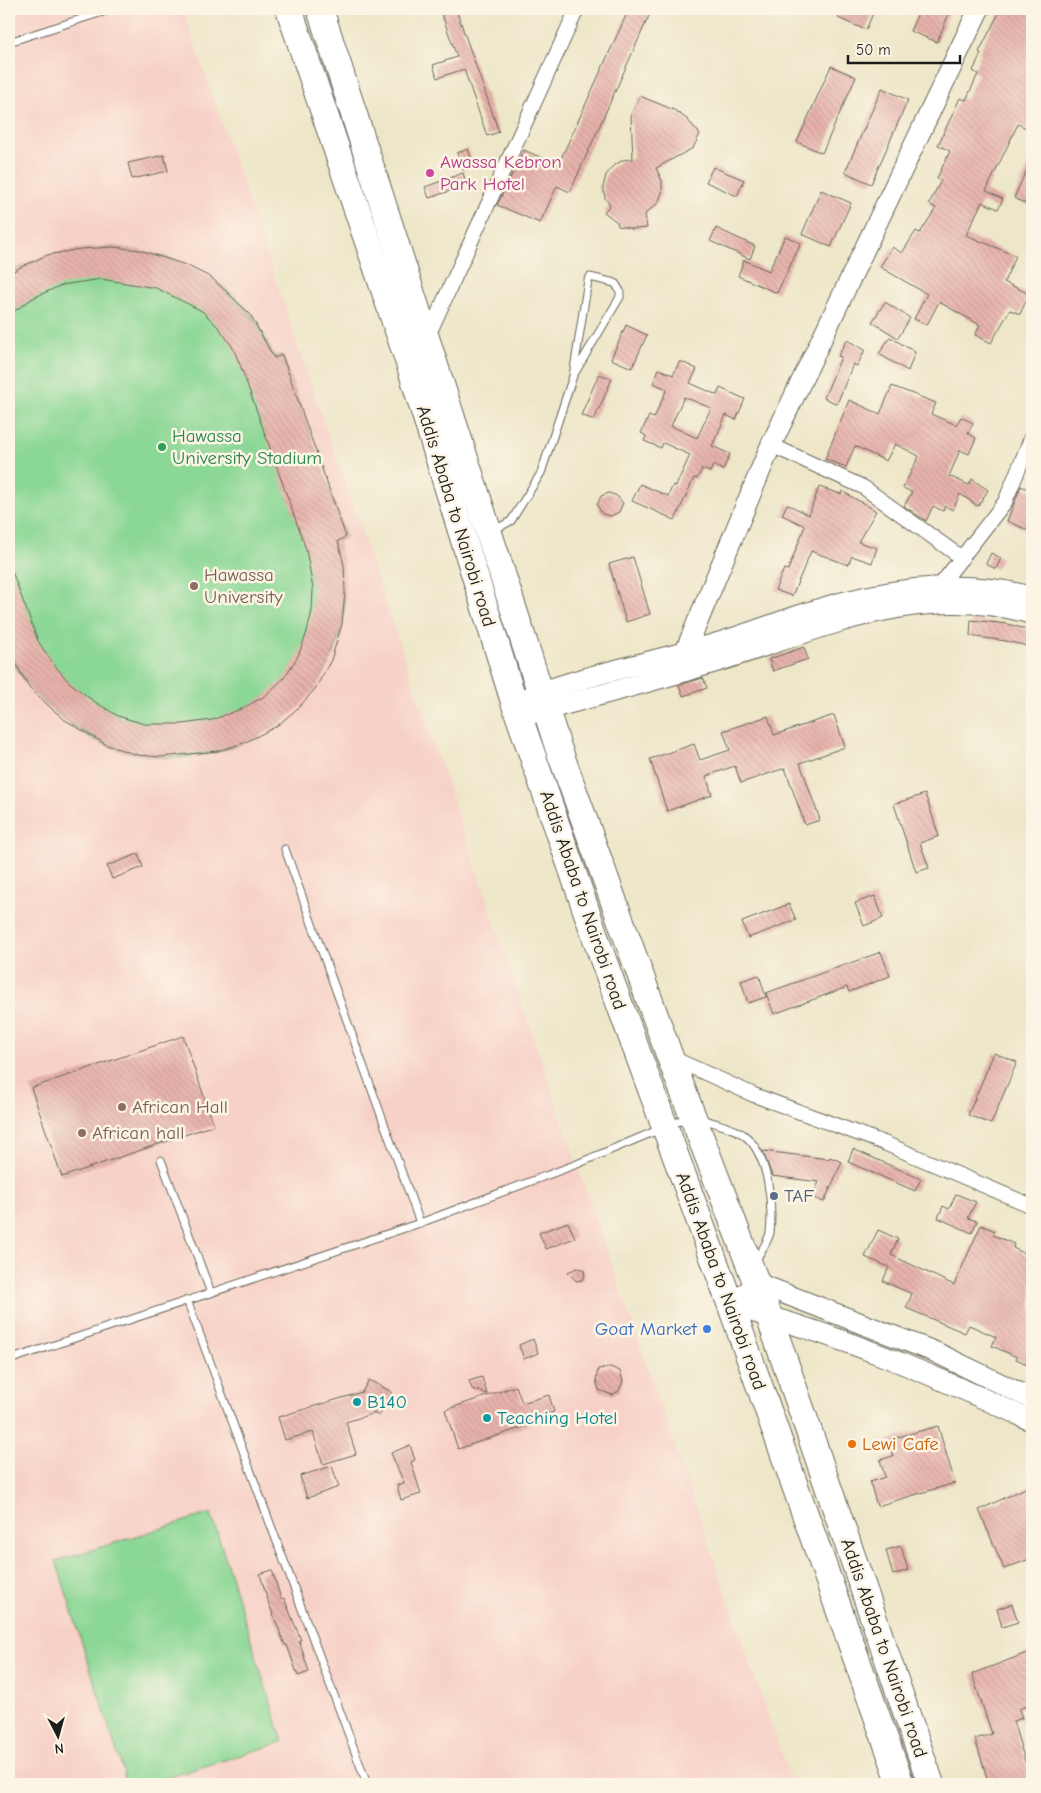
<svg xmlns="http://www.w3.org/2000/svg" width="1041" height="1793" font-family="'Comic Neue',sans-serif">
<defs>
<pattern id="building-back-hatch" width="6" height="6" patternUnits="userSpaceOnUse" patternTransform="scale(1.25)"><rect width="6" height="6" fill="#e7b3ac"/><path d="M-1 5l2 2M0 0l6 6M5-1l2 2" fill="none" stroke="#c69993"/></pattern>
</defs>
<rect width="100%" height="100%" fill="#fcf5e5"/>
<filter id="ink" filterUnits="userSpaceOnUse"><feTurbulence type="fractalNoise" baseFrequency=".02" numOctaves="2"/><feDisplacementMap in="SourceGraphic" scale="10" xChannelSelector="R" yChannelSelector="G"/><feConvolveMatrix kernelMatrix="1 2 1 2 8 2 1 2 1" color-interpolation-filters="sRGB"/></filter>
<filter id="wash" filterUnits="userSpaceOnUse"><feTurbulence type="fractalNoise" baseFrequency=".0096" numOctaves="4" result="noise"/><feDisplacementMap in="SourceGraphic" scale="20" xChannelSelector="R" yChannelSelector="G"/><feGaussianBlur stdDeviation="1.12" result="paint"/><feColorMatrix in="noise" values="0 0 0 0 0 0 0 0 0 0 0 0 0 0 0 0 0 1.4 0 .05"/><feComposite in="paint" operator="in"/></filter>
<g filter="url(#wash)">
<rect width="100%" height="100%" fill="#ede6c8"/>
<path fill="#f7d1c7" d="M9,9H183L577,1164L792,1784H9Z"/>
<g fill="#8bd795" stroke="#547a58">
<path d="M114,247C166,253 216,272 250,313C260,326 267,343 274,357L282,355L346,537L338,541C342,569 348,597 342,624C323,728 204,783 109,746C81,735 49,709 30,688C21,678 15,664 9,652V274C41,253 76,249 114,247Z"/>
<path d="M211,1513L283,1742L147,1784H127L56,1561Z"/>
</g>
<g id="blocks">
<g fill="url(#building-back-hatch)" fill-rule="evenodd">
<path d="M440,9H456L499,132L487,136L464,69L437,78L433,65L457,57Z"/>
<path d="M629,9H652L570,192L557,186L540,223L497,205L524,150L558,165Z"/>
<path d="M842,9H864L873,13L866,30L838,18Z"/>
<path d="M920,9H951L937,42L910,31Z"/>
<path d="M1001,9H1032V131L1018,124L986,191L1003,199L998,209L982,202L966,235L1016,256L1004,282L1029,294L1020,314L1010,310L991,343L975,335L980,325L939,302L927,325L914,319L927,294L880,267L892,247L902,253L916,231L920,233L936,208L929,204L941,180L937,178L950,151L938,145L960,98L966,100L978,74L973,71L981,53L979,52Z"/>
<path d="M831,66L856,77L822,153L797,142Z"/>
<path d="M882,88L908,100L871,184L845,172Z"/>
<path d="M640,96L674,110L687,119L700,134L693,148L656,168L662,181V193L658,203L645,214L647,228L633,229L618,226L617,222L604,212L610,205L605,198L603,187L606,175L613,166L623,160L633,159L631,114Z"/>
<path d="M468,149L474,166L463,170L457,153Z"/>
<path d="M164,155L168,171L132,179L128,163Z"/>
<path d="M1032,158V207L1014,198Z"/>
<path d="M713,167L744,180L737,196L706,182Z"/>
<path d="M463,173L467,185L429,198L425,187Z"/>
<path d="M821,190L851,203L831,247L802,234Z"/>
<path d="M716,228L755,246L750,259L710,241Z"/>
<path d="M785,236L801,243L777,293L738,276L744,260L769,271Z"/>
<path d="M114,247L140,250L186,265L212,278L250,314L274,358L282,355L346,537L338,541L344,565L345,592L342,624L331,660L315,689L298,708L277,726L244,743L218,751L161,757L137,755L107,745L65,720L50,707L29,687L9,652L10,566L38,641L52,662L69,682L92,700L118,716L144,724H182L212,720L241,709L265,696L284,678L298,656L306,635L312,611L313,589L306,549L241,367L232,346L219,328L202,311L156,288L101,279L62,285L33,298L9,315V274L17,269L47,255L80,249Z"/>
<path d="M885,302L910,318L898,338L872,322Z"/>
<path d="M626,325L647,335L632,368L611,359Z"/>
<path d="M890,337L915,352L908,371L879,354Z"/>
<path d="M847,340L865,350L857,366L853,364L837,404L824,398L841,357L838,356Z"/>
<path d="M680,361L697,369L690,383L717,395L720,388L745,399L736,420L726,415L712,446L730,454L723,470L713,465L710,472L702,469L697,479L694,478L675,520L632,501L640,484L668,496L673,485L676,486L690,455L663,443L661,448L644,441L646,436L641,433L649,416L654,418L667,389L653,383L659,369L673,375ZM684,397L711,408L697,438L671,426Z"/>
<path d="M599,374L612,379L594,420L581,415Z"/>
<path d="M892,386L936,403L931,414L956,425L961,417L973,423L968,433L976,438L969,454L960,450L949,476L969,485L972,479L988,490L978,506L960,494L953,510L945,506L943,511L933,506L926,521L904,506L912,492L903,488L919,456L895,444L886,461L855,446L846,467L825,459L849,400L880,414Z"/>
<path d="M1021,486L1032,491V532L1007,521Z"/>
<path d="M819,487L841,494L842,491L876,511L858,542L877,548L872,563L852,556L848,565L811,551L792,596L775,590L784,569L788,570L805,526L782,515L787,504L809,515Z"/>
<path d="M609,493L617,496L623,503L619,512L611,516L602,514L597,505L601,496Z"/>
<path d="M991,553L1001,558L996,569L986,564Z"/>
<path d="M633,557L650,614L626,622L609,564Z"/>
<path d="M971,620L1008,624L1032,631V647L1006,641L970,636Z"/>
<path d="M804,647L808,659L773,671L769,659Z"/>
<path d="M703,678L707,688L683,696L679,685Z"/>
<path d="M834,715L845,747L800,763L820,820L805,825L785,768L741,783L735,766L706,776L712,795L667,811L650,759L694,744L700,760L730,750L723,731L768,716L774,735Z"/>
<path d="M925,794L939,836L920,843L929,868L916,872L894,804Z"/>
<path d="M138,854L143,867L112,879L107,866Z"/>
<path d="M875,896L883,918L864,926L855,903Z"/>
<path d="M789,904L796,920L748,938L742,922Z"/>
<path d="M881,952L890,976L849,992L847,987L774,1014L766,993Z"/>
<path d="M759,975L766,997L748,1003L741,981Z"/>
<path d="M183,1036L214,1125L62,1177L31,1088Z"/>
<path d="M994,1053L1017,1062L991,1124L968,1115Z"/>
<path d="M853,1149L921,1179L915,1191L848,1162Z"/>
<path d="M763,1151L829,1159L830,1157L842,1162L824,1202L812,1197L819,1182L772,1176Z"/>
<path d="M956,1194L976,1202L968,1218L977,1221L972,1233L938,1218L943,1206L949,1209Z"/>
<path d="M568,1222L575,1238L546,1249L539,1233Z"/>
<path d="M981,1225L995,1231L993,1235L1014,1244L1013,1248L1032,1257V1358L1029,1365L1016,1359L1017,1357L992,1346L996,1337L969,1325L965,1333L906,1308L912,1294L883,1281L889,1267L865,1257L878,1230L898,1239L891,1255L954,1285Z"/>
<path d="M577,1268L583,1269L585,1274L582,1280L576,1281L568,1272Z"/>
<path d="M533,1339L538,1353L524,1359L519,1345Z"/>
<path d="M610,1367L620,1371L623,1381L619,1391L612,1395L599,1390L596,1380L598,1369Z"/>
<path d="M482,1377L487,1394L472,1389L469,1381Z"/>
<path d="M369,1380L392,1392L379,1416L374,1413L346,1422L356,1454L323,1464L313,1432L285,1440L278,1417L362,1392Z"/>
<path d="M516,1386L522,1403L549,1395L554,1412L528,1419L529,1425L458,1449L445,1410Z"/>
<path d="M938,1426L955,1483L877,1506L870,1482L885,1477L880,1460L893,1456L888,1440Z"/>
<path d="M410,1445L415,1460L411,1462L421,1494L401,1500L397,1485L404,1483L391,1453Z"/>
<path d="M332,1466L339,1487L307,1498L300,1476Z"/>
<path d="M1032,1485V1558L1004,1569L979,1510Z"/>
<path d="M901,1546L908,1570L893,1575L886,1550Z"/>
<path d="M272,1570L281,1599L284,1598L301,1640H299L309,1672L298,1676L287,1645H285L269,1604L260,1574Z"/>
<path d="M1012,1604L1018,1622L1002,1627L997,1609Z"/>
<path d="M1032,1651V1704L1019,1709L1022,1718L1013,1721L1032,1784H989L975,1739L992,1734L972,1674Z"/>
</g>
</g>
</g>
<g filter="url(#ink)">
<use href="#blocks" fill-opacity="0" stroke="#656358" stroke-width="1"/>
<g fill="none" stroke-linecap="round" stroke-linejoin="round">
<g stroke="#656358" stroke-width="9">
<g id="lane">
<path d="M9,42L112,9"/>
<path d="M494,530L511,521L541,473L573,376L620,297V291L615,283L590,277L588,280L573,376"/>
<path d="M285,849L420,1223"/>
<path d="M701,1119C714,1123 733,1127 744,1135C769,1154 773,1205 770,1233C768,1242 760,1252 756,1260"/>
<path d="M161,1160L211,1293"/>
<path d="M187,1300L367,1784"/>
<path d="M9,1360L420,1223L577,1164L689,1117"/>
</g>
</g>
<g stroke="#656358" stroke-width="16">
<g id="street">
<path d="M427,338L577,9"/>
<path d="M771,445L863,487L962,558"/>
<path d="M938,593V588L1005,502L1032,436"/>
<path d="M670,1057L754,1095L884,1143L1032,1206"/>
</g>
</g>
<g stroke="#656358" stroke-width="22">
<g id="secondary">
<path d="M691,669L685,652L771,445L979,9"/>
<path d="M528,697C588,674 653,662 714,644C758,631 800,613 844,602C904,586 972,580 1032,597"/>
<path d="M533,713C592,697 651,682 709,664C817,632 917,580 1032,614"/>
<path d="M731,1306L757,1283L935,1352L1032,1399"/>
<path d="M731,1306C836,1333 934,1375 1032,1421"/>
</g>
</g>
<g stroke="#656358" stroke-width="28">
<g id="highway">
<path d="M289,9L410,366L514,702L604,962L731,1306L901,1784"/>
<path d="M320,9L558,747L670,1057L769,1316L931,1784"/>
</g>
</g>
<use href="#lane" stroke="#fff" stroke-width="7"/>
<use href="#street" stroke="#fff" stroke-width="14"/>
<use href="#secondary" stroke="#fff" stroke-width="20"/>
<use href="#highway" stroke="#fff" stroke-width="26"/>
</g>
</g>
<circle fill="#d1479c" stroke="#fcf5e5" stroke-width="2" cx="430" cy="173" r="5"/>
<circle fill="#2e9e5b" stroke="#fcf5e5" stroke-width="2" cx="162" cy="447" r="5"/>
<g fill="#8d6e63" stroke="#fcf5e5" stroke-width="2">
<circle cx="194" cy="586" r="5"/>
<circle cx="122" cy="1107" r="5"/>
<circle cx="82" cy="1133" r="5"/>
</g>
<circle fill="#5c6f8a" stroke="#fcf5e5" stroke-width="2" cx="774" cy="1196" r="5"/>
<circle fill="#3f7fe0" stroke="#fcf5e5" stroke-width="2" cx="707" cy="1329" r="5"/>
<g fill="#0f9aa8" stroke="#fcf5e5" stroke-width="2">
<circle cx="357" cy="1402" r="5"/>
<circle cx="487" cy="1418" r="5"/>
</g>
<circle fill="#e8710a" stroke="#fcf5e5" stroke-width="2" cx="852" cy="1444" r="5"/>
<g text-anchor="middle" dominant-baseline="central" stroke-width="5" stroke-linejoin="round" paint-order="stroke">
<g font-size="19" fill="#b23c85" stroke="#fcf5e5" text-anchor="start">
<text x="440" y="162">Awassa Kebron<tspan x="440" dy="22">Park Hotel</tspan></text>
</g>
<g font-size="19" fill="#27864d" stroke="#fcf5e5" text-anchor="start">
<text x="172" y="436">Hawassa<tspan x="172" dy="22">University Stadium</tspan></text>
</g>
<g font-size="19" fill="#1c1c1c" stroke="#fcf5e5">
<text transform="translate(456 516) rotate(73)">Addis Ababa to Nairobi road</text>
<text transform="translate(583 900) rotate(71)">Addis Ababa to Nairobi road</text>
<text transform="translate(721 1281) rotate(70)">Addis Ababa to Nairobi road</text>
<text transform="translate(884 1648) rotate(71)">Addis Ababa to Nairobi road</text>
</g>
<g font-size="19" fill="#785e54" stroke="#fcf5e5" text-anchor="start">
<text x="204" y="575">Hawassa<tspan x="204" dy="22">University</tspan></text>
<text x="132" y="1107">African Hall</text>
<text x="92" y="1133">African hall</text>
</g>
<g font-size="19" fill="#4e5e75" stroke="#fcf5e5" text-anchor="start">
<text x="784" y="1196">TAF</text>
</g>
<g font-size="19" fill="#366cbe" stroke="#fcf5e5" text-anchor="end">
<text x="697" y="1329">Goat Market</text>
</g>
<g font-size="19" fill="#0d838f" stroke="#fcf5e5" text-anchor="start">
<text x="367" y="1402">B140</text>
<text x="497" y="1418">Teaching Hotel</text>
</g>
<g font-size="19" fill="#c56008" stroke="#fcf5e5" text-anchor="start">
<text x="862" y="1444">Lewi Cafe</text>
</g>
</g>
<rect width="1041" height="1793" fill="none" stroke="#fcf5e5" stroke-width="30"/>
<g transform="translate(58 1736) rotate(174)" stroke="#fcf5e5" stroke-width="4" paint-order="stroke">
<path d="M0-4L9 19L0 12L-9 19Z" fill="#1c1c1c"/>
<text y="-8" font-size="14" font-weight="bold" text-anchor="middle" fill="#1c1c1c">N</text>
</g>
<path d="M848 55v8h112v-8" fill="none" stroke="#1c1c1c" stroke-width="2.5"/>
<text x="856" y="55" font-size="15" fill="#1c1c1c" stroke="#fcf5e5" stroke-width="4" paint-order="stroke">50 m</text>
</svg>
